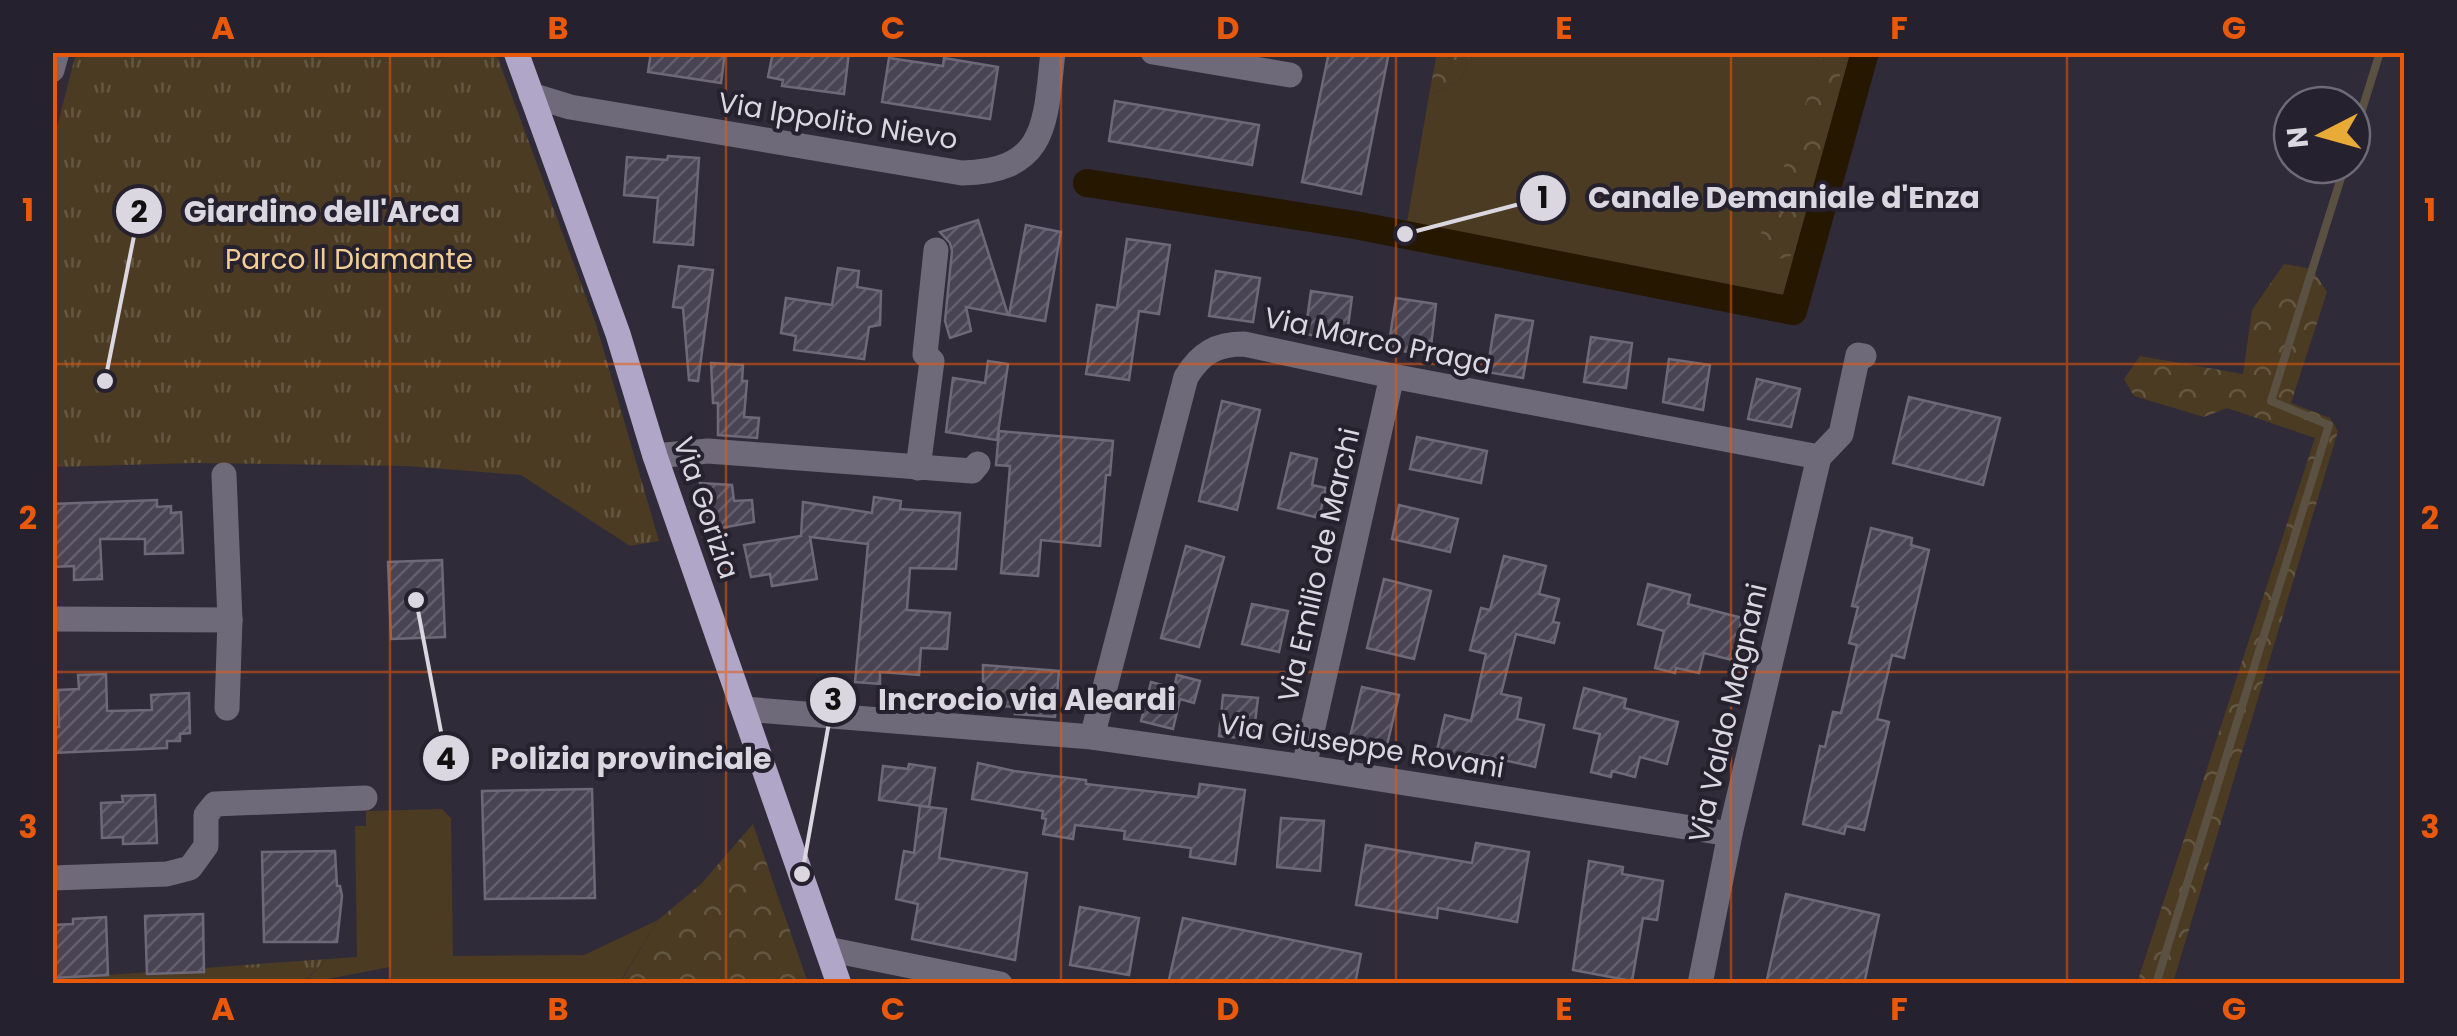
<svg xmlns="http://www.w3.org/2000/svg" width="2457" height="1036" font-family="Poppins,sans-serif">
<defs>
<pattern id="forest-crowns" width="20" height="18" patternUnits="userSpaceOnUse" patternTransform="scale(2.5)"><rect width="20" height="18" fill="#4b3b22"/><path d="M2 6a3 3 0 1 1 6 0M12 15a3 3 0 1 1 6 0" fill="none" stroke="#645742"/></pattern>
<pattern id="park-tufts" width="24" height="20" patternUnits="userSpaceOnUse" patternTransform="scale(2.5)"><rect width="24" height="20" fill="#4b3b22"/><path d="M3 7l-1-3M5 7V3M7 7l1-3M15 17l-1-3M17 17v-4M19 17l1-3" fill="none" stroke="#645742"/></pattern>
<pattern id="building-hatch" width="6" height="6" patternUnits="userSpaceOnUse" patternTransform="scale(2.5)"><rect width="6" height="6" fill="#494453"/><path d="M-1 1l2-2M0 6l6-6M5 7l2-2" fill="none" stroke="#635e6b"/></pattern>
</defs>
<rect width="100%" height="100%" fill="#302b39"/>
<g fill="#4b3b22">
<path d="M1471,53H1823L1815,78L1834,90L1846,53H1865L1793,311L1405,234L1429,95L1460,81Z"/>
<path d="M442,809L451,818L453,956L584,955L658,920L621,980L629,983H392L390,967L302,984L327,959L357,957L355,826H366V811Z"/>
</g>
<g fill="url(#forest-crowns)">
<path d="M1823,52L1846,53L1791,256L1767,262L1760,237Z"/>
<path d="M1437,53H1471L1460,81L1429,95Z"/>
<path d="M2284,264L2312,269L2327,292L2291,403L2330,418L2338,431L2173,983H2137L2315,438L2227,408L2204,417L2134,396L2124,379L2140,356L2243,374L2252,310Z"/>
<path d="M753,824L808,983L621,981L658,920L701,884Z"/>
</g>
<g fill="url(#park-tufts)">
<path d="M76,53H496L596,324L659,541L630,546L521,475L407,466L194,463L53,467V143Z"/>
<path d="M327,959L302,983L53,984V979Z"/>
</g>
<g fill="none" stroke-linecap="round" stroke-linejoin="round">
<g stroke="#5b5143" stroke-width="8">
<path d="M2352,142L2380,52"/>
<path d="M2156,984L2329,425L2271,401L2345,165"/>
</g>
<path stroke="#251700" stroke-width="28" d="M1087,183L1355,225L1793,311L1865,52"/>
</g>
<g fill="url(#building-hatch)" stroke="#6d6979" stroke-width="2.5">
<path d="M651,52H725L721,83L648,72Z"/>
<path d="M773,52H849L844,94L782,86L783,80L768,77Z"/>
<path d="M1329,52H1389L1361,194L1302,182Z"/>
<path d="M889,58L943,66L944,58L998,67L990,119L882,102Z"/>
<path d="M1115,101L1259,125L1252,165L1109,141Z"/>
<path d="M668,156L699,158L693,245L654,242L658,198L624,195L627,157L667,160Z"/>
<path d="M978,220L1008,315L966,307L971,331L950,338L945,321L952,251L950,243L940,232Z"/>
<path d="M1026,225L1061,232L1045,321L1009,315Z"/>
<path d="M1127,239L1170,245L1159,314L1139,311L1129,380L1086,374L1097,305L1117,308Z"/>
<path d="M679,266L713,270L698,381L689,380L683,308L673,307Z"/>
<path d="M838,268L859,271L857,287L881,291L880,325L869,327L864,359L794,350L796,336L781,333L786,298L832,305Z"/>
<path d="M1216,271L1260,278L1253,322L1209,316Z"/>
<path d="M1311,291L1352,297L1346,341L1305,334Z"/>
<path d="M1396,298L1436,304L1430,355L1388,349Z"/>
<path d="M1496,315L1533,321L1523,378L1487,372Z"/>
<path d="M1591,337L1632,343L1626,388L1584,382Z"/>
<path d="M1669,359L1710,365L1703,410L1663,402Z"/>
<path d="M988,361L1008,364L997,440L946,432L953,378L985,383Z"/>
<path d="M711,363L743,365L742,381H747L744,417L759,418L757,438L718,435V403H713Z"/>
<path d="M1757,379L1800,389L1791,427L1748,419Z"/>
<path d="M1909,397L2000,418L1983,485L1893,463Z"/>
<path d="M1222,401L1260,410L1237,510L1199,501Z"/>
<path d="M999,431L1113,441L1110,475H1106L1100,546L1041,540L1038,576L1001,573L1010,466L996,465Z"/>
<path d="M1417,437L1487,451L1481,483L1410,469Z"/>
<path d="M1291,453L1317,459L1312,485L1326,488L1319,518L1278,508Z"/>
<path d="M700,483L732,485L734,501L752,500L754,522L710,530Z"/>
<path d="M874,497L901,501L900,509L960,513L956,569L910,568L907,610L950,613L947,649L921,648L919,675L880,672V684L855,682L868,544L810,537L817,579L772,586L770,574L751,577L744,545L801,536L803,502L872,513Z"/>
<path d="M157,500V507L171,506V513L181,512L183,553L145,554V539H100L102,579L74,580V566L52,567V504Z"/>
<path d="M1399,505L1458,519L1450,552L1392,539Z"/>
<path d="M1871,528L1912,538L1911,545L1929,550L1904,658L1892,655L1877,719L1889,722L1864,830L1846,826L1844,834L1803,824L1820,746L1825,747L1833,712L1841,713L1857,645L1849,643L1858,607L1852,606Z"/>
<path d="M1186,546L1224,557L1199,647L1161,638Z"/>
<path d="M1504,556L1546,566L1539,594L1559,599L1553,622L1559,623L1554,643L1516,634L1501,694L1521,698L1517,719L1544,725L1535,767L1481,755L1479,764L1436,755L1445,715L1471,721L1486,654L1470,650L1481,608L1490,610Z"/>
<path d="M442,560L445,637L391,639L388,562Z"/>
<path d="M1384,579L1431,591L1414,659L1367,648Z"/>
<path d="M1648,584L1690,595L1688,604L1742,618L1732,660L1704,653L1699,673L1676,668L1675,673L1655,668L1664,631L1638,624Z"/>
<path d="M1252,604L1288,611L1279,652L1242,644Z"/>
<path d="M983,665L1059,671L1055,717L1015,714L1016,707L983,705Z"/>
<path d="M106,674L107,711L152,710L151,695L189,693L190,733L180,734V741H167V748L52,753V727H59L58,690L79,689L78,675Z"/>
<path d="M1177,675L1200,681L1194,703L1180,699L1173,729L1141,721L1151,682L1174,688Z"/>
<path d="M1362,687L1399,695L1387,745L1350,737Z"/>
<path d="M1584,688L1626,699L1624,708L1678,722L1667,764L1640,757L1635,777L1612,771L1611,777L1591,772L1600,734L1574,728Z"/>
<path d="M1223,695L1258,698L1253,739L1219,736Z"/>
<path d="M978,763L1014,771L1086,780V784L1198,797L1200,784L1245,790L1235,864L1190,857L1191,848L1124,839L1125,831L1075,825L1073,839L1043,834L1046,819L1042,818L1043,811L972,799Z"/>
<path d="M909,764L935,768L929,807L879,800L883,766L908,769Z"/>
<path d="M592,789L595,898L485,899L482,791Z"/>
<path d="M155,795L157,843L123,844V837L102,838L101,803L123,802L122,796Z"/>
<path d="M920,806L946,809L939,858L1027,873L1015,960L912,939L918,904L896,899L904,851L914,853Z"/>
<path d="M1281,818L1324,821L1320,871L1277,867Z"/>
<path d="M1476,843L1529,852L1517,922L1438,908L1437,918L1356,905L1366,845L1472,863Z"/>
<path d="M335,851L337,886H340L342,896L337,942H264L262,852Z"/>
<path d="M1589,861L1623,867L1622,874L1663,881L1657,920L1643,918L1632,981L1573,970Z"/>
<path d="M1786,894L1879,915L1864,984H1766Z"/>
<path d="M1080,907L1139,918L1129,975L1070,965Z"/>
<path d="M203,914L204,972L147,974L145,916Z"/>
<path d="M106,917L108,975L52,978V925L73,924V919Z"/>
<path d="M1183,918L1361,954L1355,984H1168Z"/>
</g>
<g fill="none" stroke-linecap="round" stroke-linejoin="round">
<g stroke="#6f6a7a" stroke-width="25">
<path d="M1153,52L1290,75"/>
<path d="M52,70L57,52"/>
<path d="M531,95L570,107L962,173C1048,171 1045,123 1053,52"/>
<path d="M655,456L708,451L972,471L978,464"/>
<path d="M918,468L932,361L925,354L936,250"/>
<path d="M224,475L230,620"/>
<path d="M52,619L230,620L227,708"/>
<path d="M744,709L1092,737L1304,767L1730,834"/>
<path d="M1092,737L1186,377C1201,353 1216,344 1244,344L1392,376L1819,457L1841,434L1858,355L1864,356"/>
<path d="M1304,767L1392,376"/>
<path d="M52,878L167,874L190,868L206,846V815L215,804L365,798"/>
<path d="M827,949L1000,984"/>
<path d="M1700,984L1730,834L1819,457"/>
</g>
<path stroke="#b0a6c7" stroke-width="25" d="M516,52L618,334L655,456L839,984"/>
</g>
<path fill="none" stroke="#e8590c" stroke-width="2.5" stroke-opacity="0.55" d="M390,52V984M726,52V984M1061,52V984M1396,52V984M1731,52V984M2067,52V984M52,364H2404M52,672H2404"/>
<g text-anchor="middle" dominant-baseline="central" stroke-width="8" stroke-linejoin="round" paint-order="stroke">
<g font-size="28" fill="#dad7e0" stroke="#26212f">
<text transform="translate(838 121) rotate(9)">Via Ippolito Nievo</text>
<text transform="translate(1378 341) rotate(12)">Via Marco Praga</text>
<text transform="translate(706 508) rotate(71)">Via Gorizia</text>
<text transform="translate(1319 565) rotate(-77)">Via Emilio de Marchi</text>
<text transform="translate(1728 713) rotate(-77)">Via Valdo Magnani</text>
<text transform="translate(1362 746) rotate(9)">Via Giuseppe Rovani</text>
</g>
<g font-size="28" fill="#f4cf95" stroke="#26212f">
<text x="349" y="259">Parco Il Diamante</text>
</g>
</g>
<path fill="none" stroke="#dad7e0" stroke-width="4" d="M1405 234L1543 198M105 381L139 211M802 874L833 700M416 600L446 758"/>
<g fill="#dad7e0" stroke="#26212f" stroke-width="4">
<circle cx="1405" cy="234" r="10"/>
<circle cx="105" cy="381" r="10"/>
<circle cx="802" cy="874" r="10"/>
<circle cx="416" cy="600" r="10"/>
<circle cx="1543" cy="198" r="25"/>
<circle cx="139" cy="211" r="25"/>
<circle cx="833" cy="700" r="25"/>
<circle cx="446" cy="758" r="25"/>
</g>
<g font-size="30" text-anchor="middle" font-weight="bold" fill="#111">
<text x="1543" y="208">1</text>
<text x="139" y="222">2</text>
<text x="833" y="710">3</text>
<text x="446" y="769">4</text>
</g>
<g font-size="30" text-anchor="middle" font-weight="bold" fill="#dad7e0" stroke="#26212f" stroke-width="8" stroke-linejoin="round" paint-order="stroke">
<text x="1784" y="208">Canale Demaniale d'Enza</text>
<text x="322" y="222">Giardino dell'Arca</text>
<text x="1027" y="710">Incrocio via Aleardi</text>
<text x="631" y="769">Polizia provinciale</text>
</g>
<rect width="2457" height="1036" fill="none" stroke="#26212f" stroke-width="110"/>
<g transform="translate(2322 135) rotate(264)"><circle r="48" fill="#26212f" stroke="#6e6a76" stroke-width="2.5"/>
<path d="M0-8L18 38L0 25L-18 38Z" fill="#e8ab37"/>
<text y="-15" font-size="28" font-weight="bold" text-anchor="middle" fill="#dad7e0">N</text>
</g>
<rect x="55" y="55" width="2347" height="926" fill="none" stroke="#e8590c" stroke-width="4"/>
<g font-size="32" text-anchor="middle" font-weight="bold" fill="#e8590c">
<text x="223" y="39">A</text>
<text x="558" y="39">B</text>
<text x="893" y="39">C</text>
<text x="1228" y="39">D</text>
<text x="1564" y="39">E</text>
<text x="1899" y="39">F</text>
<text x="2234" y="39">G</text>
<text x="28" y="221">1</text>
<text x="2430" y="221">1</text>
<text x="28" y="529">2</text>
<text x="2430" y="529">2</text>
<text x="28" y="838">3</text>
<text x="2430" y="838">3</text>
<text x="223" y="1020">A</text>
<text x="558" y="1020">B</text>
<text x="893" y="1020">C</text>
<text x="1228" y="1020">D</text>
<text x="1564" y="1020">E</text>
<text x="1899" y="1020">F</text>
<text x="2234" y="1020">G</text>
</g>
</svg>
